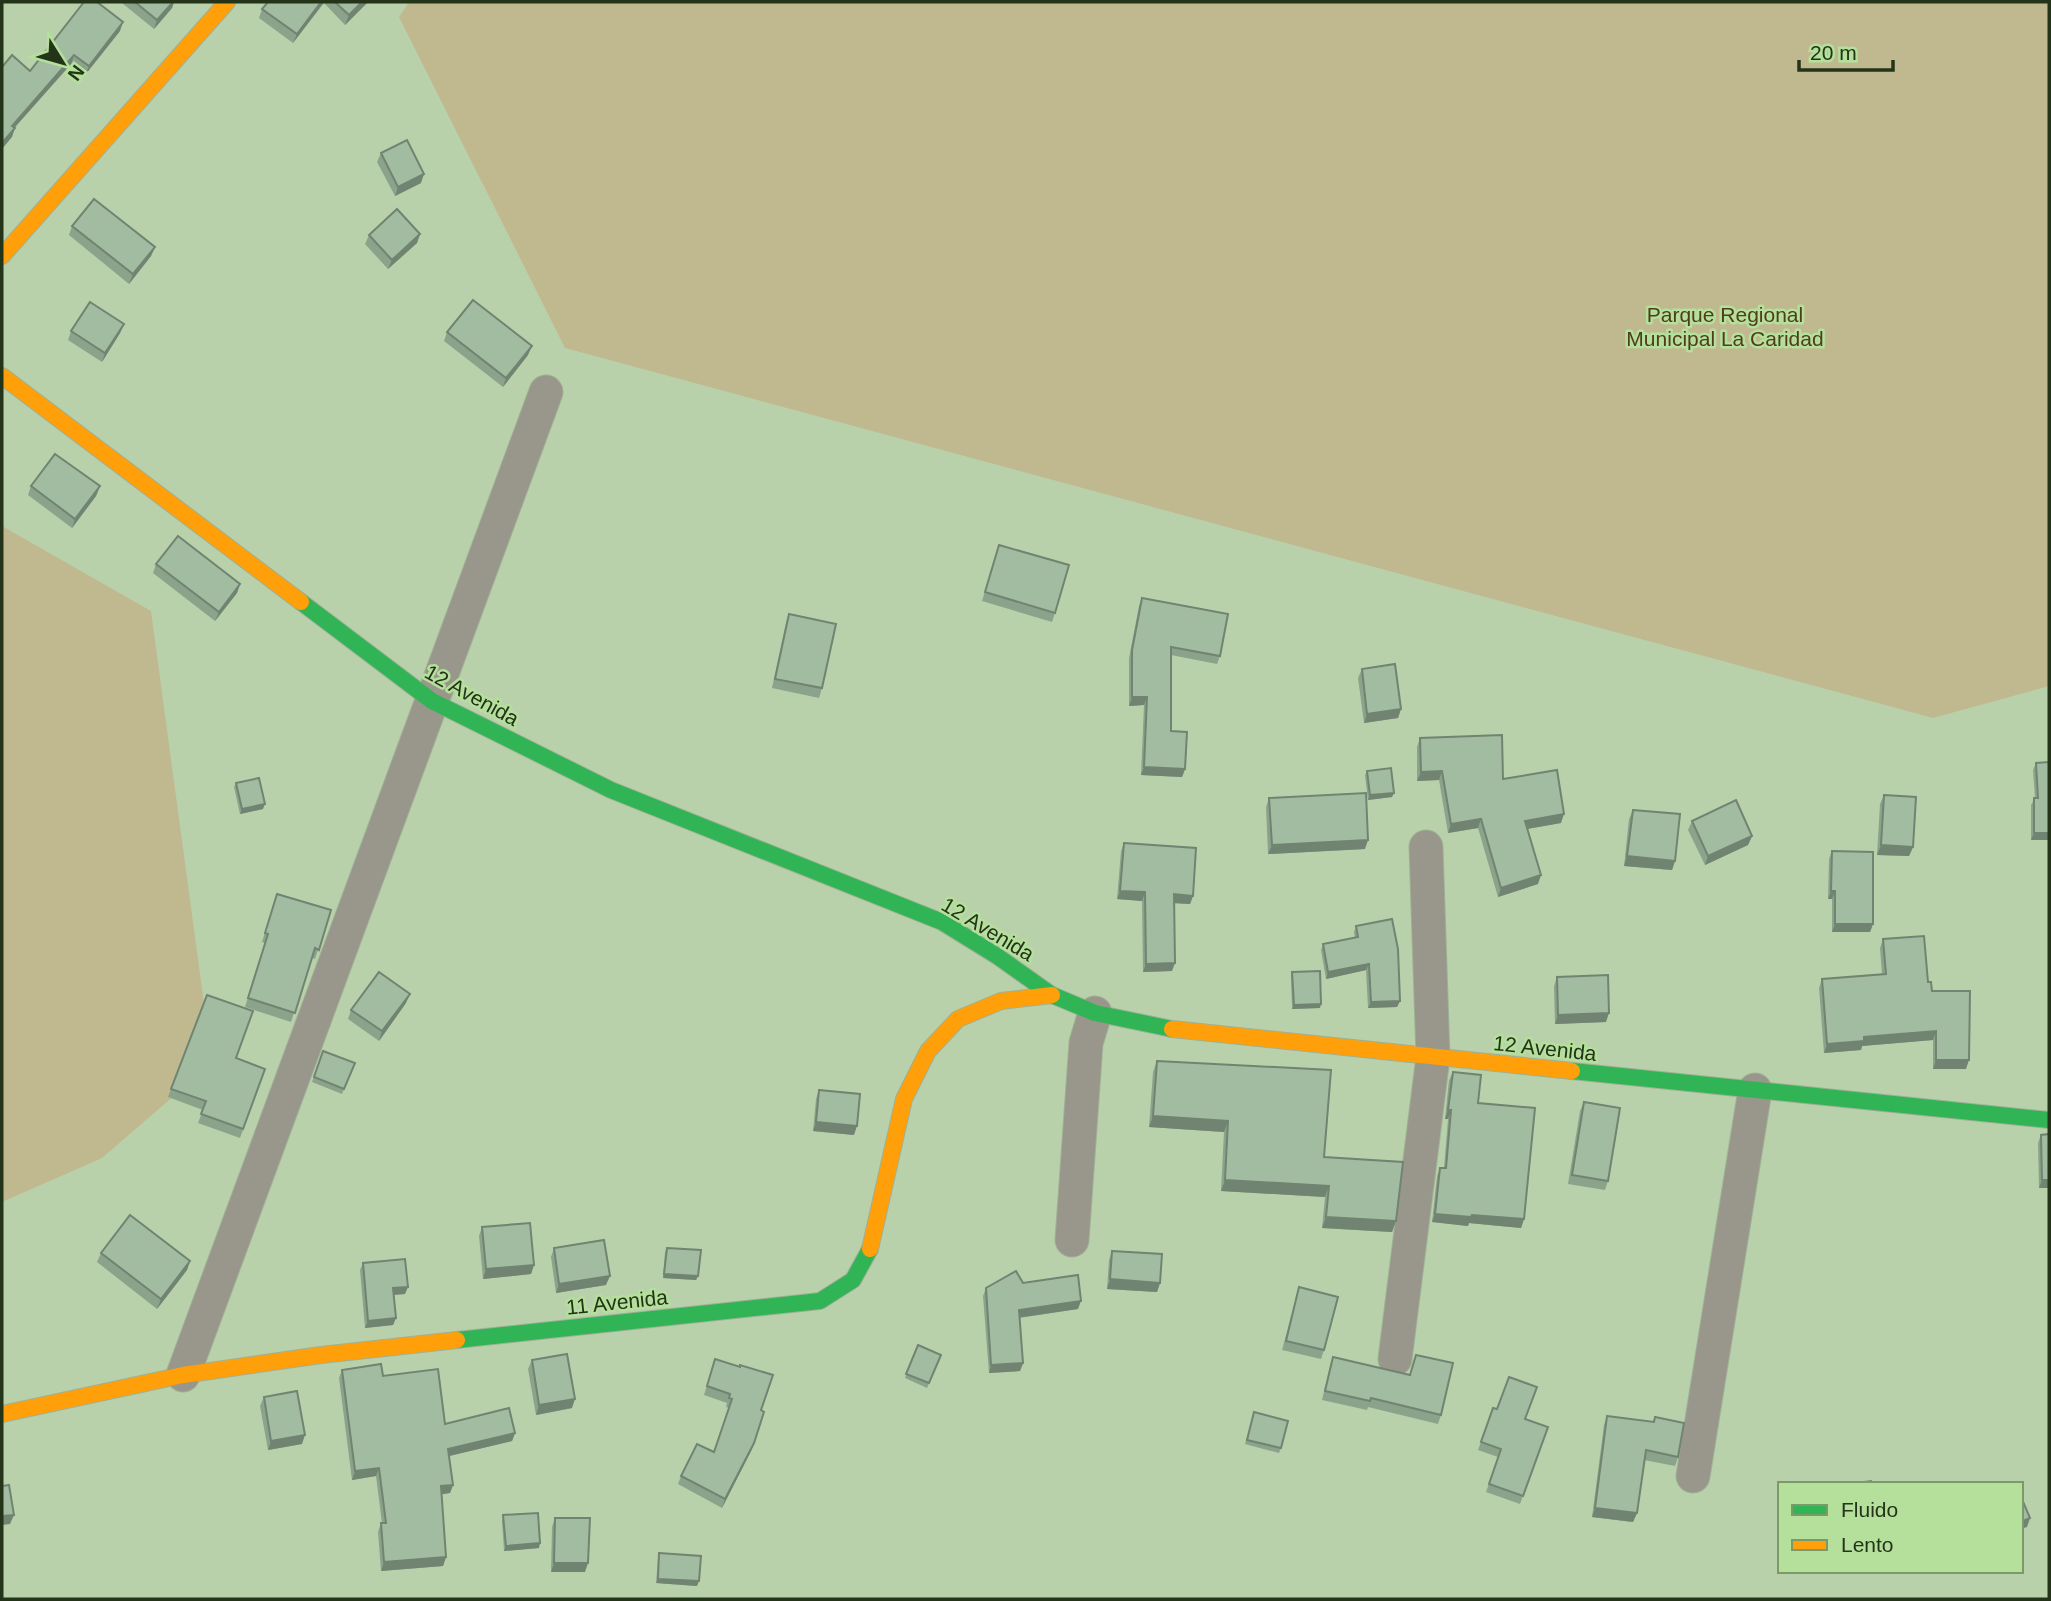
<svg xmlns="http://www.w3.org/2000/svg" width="2051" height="1601" font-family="Arial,sans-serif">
<rect width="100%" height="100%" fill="#b9d1ab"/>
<g fill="#c0b98f">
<path d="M409,2H2049V686L1933,718L565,348L399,17Z"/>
<path d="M2,526L151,611L212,1063L102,1158L2,1202Z"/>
</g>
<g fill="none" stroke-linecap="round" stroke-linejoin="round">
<g stroke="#9fb194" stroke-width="35">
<g id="street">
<path d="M1072,1240L1086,1043L1095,1013"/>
<path d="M1395,1359L1433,1057L1426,847"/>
<path d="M183,1375L546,392"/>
<path d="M1693,1476L1755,1090"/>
</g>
</g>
<g stroke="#9fb194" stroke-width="18">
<g id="fast">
<path d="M301,602L432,701L611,790L942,922L997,956L1052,995L1095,1013L1172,1029"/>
<path d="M1572,1071L2049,1120"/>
<path d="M457,1340L820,1301L853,1280L870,1249"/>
</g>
</g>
<g stroke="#9fb194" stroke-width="18">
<g id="slow">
<path d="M2,256L227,2"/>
<path d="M2,376L301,602"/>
<path d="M1172,1029L1572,1071"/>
<path d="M870,1249L904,1099L928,1051L958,1019L1001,1001L1052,995"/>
<path d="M2,1414L183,1375L321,1355L457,1340"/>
</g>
</g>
<use href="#street" stroke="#99968c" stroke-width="33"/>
<use href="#fast" stroke="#30b455" stroke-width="16"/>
<use href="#slow" stroke="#ff9f0a" stroke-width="16"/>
</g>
<g fill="#8ba28b">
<path d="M123,2H174L172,8L154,29L122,3Z"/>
<path d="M268,2H368L345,25L324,3L293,43L259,18L262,9Z"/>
<path d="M120,31L85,75L71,64L14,128L12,137L30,71Z"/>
<path d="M381,153L421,183L395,196L377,162Z"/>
<path d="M72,226L155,247L151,256L129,284L69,235Z"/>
<path d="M420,234L417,243L388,269L365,244L369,235Z"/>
<path d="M124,324L120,333L102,362L68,340L71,331Z"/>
<path d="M447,332L528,355L503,387L444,341Z"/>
<path d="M31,486H100L96,496L72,528L28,495Z"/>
<path d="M999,545L1055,613L1052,622L982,601Z"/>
<path d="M156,564L240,584L237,593L215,621L153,573Z"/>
<path d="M1142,598L1220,656L1217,664L1171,655V731L1185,769L1182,777L1141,775L1144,705L1129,706V658L1139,606Z"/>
<path d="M789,614L822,688L819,698L772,688L786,623Z"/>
<path d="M1362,669L1401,709L1398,718L1364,723L1358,678Z"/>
<path d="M1420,738L1503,779L1561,823L1527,829L1538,884L1498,897L1478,828L1448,833L1439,780L1417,781V747Z"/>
<path d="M2036,763L2049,840H2031V805L2035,798L2033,770Z"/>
<path d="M1367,771L1392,797L1368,800L1365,775Z"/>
<path d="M236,783L263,809L240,814L234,787Z"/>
<path d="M1884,795L1913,847L1909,856L1877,855L1880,804Z"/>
<path d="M1269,798L1365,849L1268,854L1266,807Z"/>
<path d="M1633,810L1675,861L1672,870L1624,866L1629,819Z"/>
<path d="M1692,821L1752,836L1748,845L1705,865L1688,830Z"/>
<path d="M1124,843L1193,896L1190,904L1174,903L1172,971L1143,972L1142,901L1117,899L1121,851Z"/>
<path d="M1832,851L1873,924L1870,932H1832V899H1828L1829,859Z"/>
<path d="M274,903L331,910L315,959L312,958L291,1022L245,1007L265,943L262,942Z"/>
<path d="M1356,926L1400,1001L1397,1007L1368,1008L1366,970L1326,979L1321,950L1323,944L1355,938L1354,932Z"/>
<path d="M1883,939L1928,982L1966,1069H1933V1040L1862,1046L1861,1050L1824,1053L1819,988L1822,979L1882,974L1880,948Z"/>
<path d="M1292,972L1320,1008L1292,1009L1291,976Z"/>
<path d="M1557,977L1606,1022L1555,1024L1554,986Z"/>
<path d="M207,995L236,1058L265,1069L240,1138L198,1123L203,1110L168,1097Z"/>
<path d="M406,1003L379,1041L348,1019L351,1010Z"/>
<path d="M323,1051L355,1063L342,1094L312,1082Z"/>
<path d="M1157,1061L1324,1157L1396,1221L1392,1232L1322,1228L1325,1197L1221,1191L1224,1132L1149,1127L1153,1072Z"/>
<path d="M1453,1072L1478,1103L1524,1219L1521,1228L1469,1223L1468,1226L1432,1222L1437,1176L1440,1168H1444L1448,1119H1445L1449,1080Z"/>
<path d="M819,1090L854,1135L813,1131L816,1099Z"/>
<path d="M1584,1102L1608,1181L1605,1190L1568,1184L1580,1111Z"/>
<path d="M2041,1135L2049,1188H2039L2038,1143Z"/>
<path d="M482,1227L534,1265L531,1274L483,1279L479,1236Z"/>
<path d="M554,1248L606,1285L556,1293L551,1257Z"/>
<path d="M667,1248L698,1276L696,1280L663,1278L665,1252Z"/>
<path d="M1112,1251L1160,1283L1157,1292L1107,1289L1109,1260Z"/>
<path d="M101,1253L190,1261L187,1270L157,1309L97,1262Z"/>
<path d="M363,1263L405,1294L393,1295L396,1318L393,1325L365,1328L360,1270Z"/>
<path d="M1023,1283L1078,1309L1019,1318L1023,1363L1020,1371L989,1373L983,1296L986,1288Z"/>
<path d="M1299,1287L1324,1350L1321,1359L1282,1350Z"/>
<path d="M918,1345L941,1355L927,1388L905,1378Z"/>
<path d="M1416,1355L1441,1415L1438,1424L1368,1407L1367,1410L1322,1400L1330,1366L1333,1357L1410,1375Z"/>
<path d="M715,1359L761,1410L751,1451L722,1508L678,1484L681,1476L714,1452L729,1408L726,1407L727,1403L704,1395Z"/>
<path d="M532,1360L572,1408L536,1415L528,1369Z"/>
<path d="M342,1370L383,1376L445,1424L515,1433L512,1441L449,1456L453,1485L450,1493L441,1494L446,1557L443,1566L381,1571L378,1532L381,1523H382L376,1476L352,1480L339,1378Z"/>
<path d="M264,1397L302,1444L268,1450L260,1406Z"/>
<path d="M1493,1408L1548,1427L1520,1504L1486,1492L1498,1457L1478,1450Z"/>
<path d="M1254,1412L1281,1448L1279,1453L1245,1444Z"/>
<path d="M1607,1416L1653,1422L1655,1417L1678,1457L1675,1466L1644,1460L1637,1513L1633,1522L1592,1517L1604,1425Z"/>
<path d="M503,1515L539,1548L504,1551L502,1520Z"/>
<path d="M555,1518L585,1572H551L552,1527Z"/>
<path d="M659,1553L697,1586L656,1583L658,1558Z"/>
</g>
<g fill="#718471">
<path d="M173,2H174L172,8L154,29L157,20Z"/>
<path d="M321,2H324L293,43L297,34Z"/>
<path d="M362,2H368L345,25L349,15Z"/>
<path d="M123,22L120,31L85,75L89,66Z"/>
<path d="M74,55L71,64L8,135L12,126Z"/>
<path d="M15,128L12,137L2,149V143Z"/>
<path d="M424,174L421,183L395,196L398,187Z"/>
<path d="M420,234L417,243L388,269L392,260Z"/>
<path d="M155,247L151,256L129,284L133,274Z"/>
<path d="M124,324L120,333L102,362L105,353Z"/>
<path d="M532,346L528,355L503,387L506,378Z"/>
<path d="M100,486L96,496L72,528L75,519Z"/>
<path d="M240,584L237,593L215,621L219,612Z"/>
<path d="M1132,697H1147L1144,705L1129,706Z"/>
<path d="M1401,709L1398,718L1364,723L1367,714Z"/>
<path d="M1144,767L1185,769L1182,777L1141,775Z"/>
<path d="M1442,771L1439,780L1417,781L1421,772Z"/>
<path d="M1394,793L1392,797L1368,800L1370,795Z"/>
<path d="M265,804L263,809L240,814L242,809Z"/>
<path d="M1564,814L1561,823L1521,830L1525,821Z"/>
<path d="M1481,819L1478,828L1448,833L1451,824Z"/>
<path d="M2034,833H2049V840H2031Z"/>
<path d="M1752,836L1748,845L1705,865L1708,856Z"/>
<path d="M1368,840L1365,849L1268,854L1272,845Z"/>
<path d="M1881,845L1913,847L1909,856L1877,855Z"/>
<path d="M1627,856L1675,861L1672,870L1624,866Z"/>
<path d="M1541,875L1538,884L1498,897L1501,888Z"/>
<path d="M1120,891L1145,892L1142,901L1117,899Z"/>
<path d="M1831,891H1835L1832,899H1828Z"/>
<path d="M1174,894L1193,896L1190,904L1171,903Z"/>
<path d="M1835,924H1873L1870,932H1832Z"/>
<path d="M1175,963L1172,971L1143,972L1146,964Z"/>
<path d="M1369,964L1366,970L1326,979L1328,972Z"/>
<path d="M410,994L406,1003L379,1041L382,1031Z"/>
<path d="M1400,1001L1397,1007L1368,1008L1371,1002Z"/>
<path d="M1321,1004L1320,1008L1292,1009L1294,1005Z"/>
<path d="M1609,1013L1606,1022L1555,1024L1558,1015Z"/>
<path d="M1936,1031L1933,1040L1862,1046L1861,1050L1824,1053L1827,1044L1864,1037Z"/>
<path d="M1936,1060H1969L1966,1069H1933Z"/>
<path d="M1448,1110H1451L1448,1119H1445Z"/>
<path d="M1153,1116L1228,1121L1224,1132L1149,1127Z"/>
<path d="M816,1122L857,1126L854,1135L813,1131Z"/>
<path d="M1225,1180L1329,1186L1325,1197L1221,1191Z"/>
<path d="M2042,1180H2049V1188H2039Z"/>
<path d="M1435,1214L1472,1215L1524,1219L1521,1228L1469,1223L1468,1226L1432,1222Z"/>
<path d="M1326,1217L1396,1221L1392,1232L1322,1228Z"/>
<path d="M190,1261L187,1270L157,1309L161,1299Z"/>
<path d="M534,1265L531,1274L483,1279L486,1269Z"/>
<path d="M664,1274L698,1276L696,1280L663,1278Z"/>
<path d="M610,1276L606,1285L556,1293L559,1284Z"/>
<path d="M1110,1279L1160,1283L1157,1292L1107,1289Z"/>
<path d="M408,1287L405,1294L390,1295L393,1288Z"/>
<path d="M1081,1301L1078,1309L1016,1318L1019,1310Z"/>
<path d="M396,1318L393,1325L365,1328L368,1321Z"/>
<path d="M1023,1363L1020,1371L989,1373L991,1365Z"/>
<path d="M575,1399L572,1408L536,1415L539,1405Z"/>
<path d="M515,1433L512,1441L445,1457L448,1449Z"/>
<path d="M305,1435L302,1444L268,1450L271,1441Z"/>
<path d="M754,1443L751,1451L722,1508L725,1499Z"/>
<path d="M379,1468L376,1476L352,1480L355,1471Z"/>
<path d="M453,1485L450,1493L438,1495L441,1486Z"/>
<path d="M1595,1508L1637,1513L1633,1522L1592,1517Z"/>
<path d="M14,1515L10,1524L2,1525V1516Z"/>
<path d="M2030,1518L2027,1527L2021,1529V1522Z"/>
<path d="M540,1543L539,1548L504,1551L506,1546Z"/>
<path d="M446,1557L443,1566L381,1571L384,1562Z"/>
<path d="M554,1563H588L585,1572H551Z"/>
<path d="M658,1579L699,1581L697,1586L656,1583Z"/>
</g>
<g fill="#a2bca2" stroke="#718471" stroke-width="2">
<path d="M84,2H97L123,22L89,66L74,55L12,126L15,128L2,143V67L12,55L30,71Z"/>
<path d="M135,2H173L157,20Z"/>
<path d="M268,2H321L297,34L262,9Z"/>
<path d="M335,2H362L349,15Z"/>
<path d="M407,140L424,174L398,187L381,153Z"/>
<path d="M94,199L155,247L133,274L72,226Z"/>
<path d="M397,209L420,234L392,260L369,235Z"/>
<path d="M473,300L532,346L506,378L447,332Z"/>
<path d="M90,302L124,324L105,353L71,331Z"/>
<path d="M55,454L100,486L75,519L31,486Z"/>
<path d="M178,536L240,584L219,612L156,564Z"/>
<path d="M999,545L1069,565L1055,613L985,592Z"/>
<path d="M1142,598L1228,614L1220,656L1171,647V731L1187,732L1185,769L1144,767L1147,697H1132V650Z"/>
<path d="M789,614L836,624L822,688L775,679Z"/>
<path d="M1395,664L1401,709L1367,714L1362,669Z"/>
<path d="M1502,735L1503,779L1557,770L1564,814L1525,821L1541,875L1501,888L1481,819L1451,824L1442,771L1421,772L1420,738Z"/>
<path d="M2049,762V833H2034V798H2038L2036,763Z"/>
<path d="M1391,768L1394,793L1370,795L1367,771Z"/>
<path d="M259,778L265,804L242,809L236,783Z"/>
<path d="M1366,793L1368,840L1272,845L1269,798Z"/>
<path d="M1884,795L1916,797L1913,847L1881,845Z"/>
<path d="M1736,800L1752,836L1708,856L1692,821Z"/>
<path d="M1633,810L1680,814L1675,861L1627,856Z"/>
<path d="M1124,843L1196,848L1193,896L1174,894L1175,963L1146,964L1145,892L1120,891Z"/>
<path d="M1832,851L1873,852V924H1835V891H1831Z"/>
<path d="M277,894L331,910L319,950L315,948L295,1013L248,998L268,934L265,933Z"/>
<path d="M1392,919L1398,949L1400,1001L1371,1002L1369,964L1328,972L1323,944L1358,937L1356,926Z"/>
<path d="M1924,936L1928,982H1931L1932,991H1970L1969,1060H1936V1031L1864,1037V1041L1827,1044L1822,979L1886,974L1883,939Z"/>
<path d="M1320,971L1321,1004L1294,1005L1292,972Z"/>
<path d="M379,972L410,994L382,1031L351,1010Z"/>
<path d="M1608,975L1609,1013L1558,1015L1557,977Z"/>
<path d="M207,995L253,1011L236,1058L265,1069L243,1129L201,1114L206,1101L171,1089Z"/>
<path d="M323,1051L355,1063L344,1089L314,1077Z"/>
<path d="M1157,1061L1331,1070L1324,1157L1403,1162L1396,1221L1326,1217L1329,1186L1225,1180L1228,1121L1153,1116Z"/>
<path d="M1453,1072L1481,1075L1478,1103L1535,1108L1524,1219L1472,1215L1471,1217L1435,1214L1440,1168H1446L1451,1110H1448Z"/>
<path d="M819,1090L860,1094L857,1126L816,1122Z"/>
<path d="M1584,1102L1620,1108L1608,1181L1572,1175Z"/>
<path d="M2049,1134V1180H2042L2041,1135Z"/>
<path d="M130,1215L190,1261L161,1299L101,1253Z"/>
<path d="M530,1223L534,1265L486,1269L482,1227Z"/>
<path d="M604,1240L610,1276L559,1284L554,1248Z"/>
<path d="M667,1248L701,1250L698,1276L664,1274Z"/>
<path d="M1112,1251L1162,1254L1160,1283L1110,1279Z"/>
<path d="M405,1259L408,1287L393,1288L396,1318L368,1321L363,1263Z"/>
<path d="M1016,1271L1023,1283L1078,1275L1081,1301L1019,1310L1023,1363L991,1365L986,1288Z"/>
<path d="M1299,1287L1338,1297L1324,1350L1286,1341Z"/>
<path d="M918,1345L941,1355L929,1383L906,1374Z"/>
<path d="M567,1354L575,1399L539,1405L532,1360Z"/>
<path d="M1416,1355L1453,1363L1441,1415L1371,1398L1370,1401L1325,1391L1333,1357L1410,1375Z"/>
<path d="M715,1359L740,1367V1365L773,1375L761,1410L764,1412L754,1443L725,1499L681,1476L697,1444L714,1452L732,1399L729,1398L730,1394L707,1386Z"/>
<path d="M381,1364L383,1376L438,1369L445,1424L509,1408L515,1433L448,1449L453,1485L441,1486L446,1557L384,1562L381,1523H386L379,1468L355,1471L342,1370Z"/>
<path d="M1509,1377L1537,1387L1525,1419L1548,1427L1523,1496L1489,1484L1501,1449L1481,1442L1493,1408L1497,1409Z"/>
<path d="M297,1391L305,1435L271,1441L264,1397Z"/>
<path d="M1254,1412L1288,1421L1281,1448L1247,1440Z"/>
<path d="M1607,1416L1654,1422L1655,1417L1684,1423L1678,1457L1646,1450L1637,1513L1595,1508Z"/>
<path d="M1871,1481L1872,1484H1849Z"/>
<path d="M9,1485L14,1515L2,1516V1486Z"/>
<path d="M2021,1497L2030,1518L2021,1522Z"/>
<path d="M538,1513L540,1543L506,1546L503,1515Z"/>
<path d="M555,1518H590L588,1563H554Z"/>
<path d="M659,1553L701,1556L699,1581L658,1579Z"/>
</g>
<g text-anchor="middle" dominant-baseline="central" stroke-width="5" stroke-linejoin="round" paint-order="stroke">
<g font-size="21" fill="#513c1c" stroke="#b4e09c">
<text x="1725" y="314">Parque Regional<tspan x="1725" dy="24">Municipal La Caridad</tspan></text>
</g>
<g font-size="21" fill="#233419" stroke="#b4e09c">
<text transform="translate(472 695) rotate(29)">12 Avenida</text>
<text transform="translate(988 929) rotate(31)">12 Avenida</text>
<text transform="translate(1545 1048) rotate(6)">12 Avenida</text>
<text transform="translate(617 1302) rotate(-6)">11 Avenida</text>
</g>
</g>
<rect width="2051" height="1601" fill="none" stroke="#233419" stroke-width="7"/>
<rect x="1778" y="1482" width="245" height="91" fill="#b4e09c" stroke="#7a9b68" stroke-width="2"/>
<rect x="1792" y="1505" width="35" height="10" fill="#30b455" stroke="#7a9b68" stroke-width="2"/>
<text x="1841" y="1517" font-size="21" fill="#233419">Fluido</text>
<rect x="1792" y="1540" width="35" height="10" fill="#ff9f0a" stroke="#7a9b68" stroke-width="2"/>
<text x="1841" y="1552" font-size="21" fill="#233419">Lento</text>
<g transform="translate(63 63) rotate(127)" stroke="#b4e09c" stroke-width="5" paint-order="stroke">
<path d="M0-5L12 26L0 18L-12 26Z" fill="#233419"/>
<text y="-10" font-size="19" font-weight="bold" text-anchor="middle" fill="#233419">N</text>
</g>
<path d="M1799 60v10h94v-10" fill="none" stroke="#233419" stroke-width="3.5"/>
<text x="1810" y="60" font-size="21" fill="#233419" stroke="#b4e09c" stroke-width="5" paint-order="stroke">20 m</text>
</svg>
